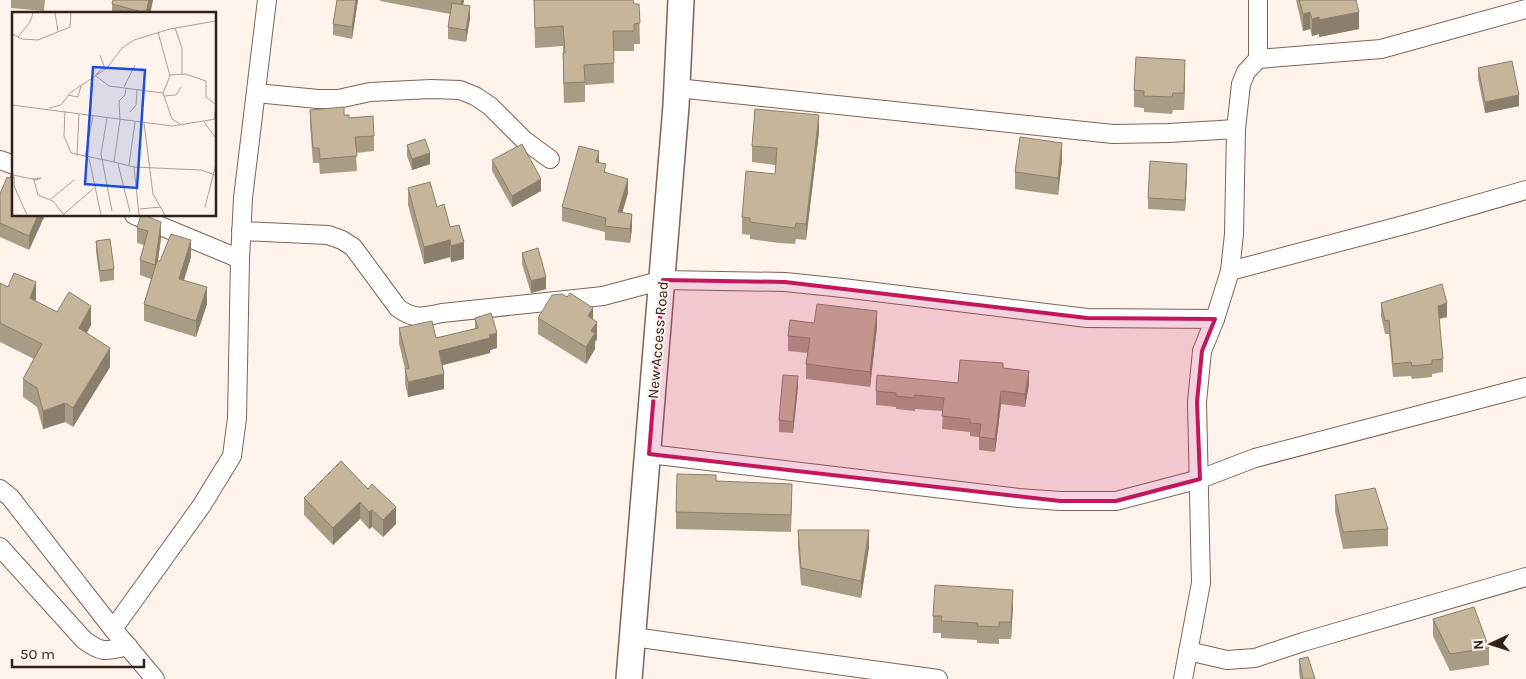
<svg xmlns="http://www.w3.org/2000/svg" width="1526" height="679" font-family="Karla,sans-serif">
<rect width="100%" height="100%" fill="#fff3ec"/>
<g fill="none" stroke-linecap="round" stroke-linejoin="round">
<g stroke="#7e6455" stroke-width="20">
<g id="street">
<path d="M1258,59V0"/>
<path d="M677,88L1113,134L1169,133L1236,129"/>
<path d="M256,93L318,99H338L370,92L431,89L460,90L475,96L490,106L524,140L550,159"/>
<path d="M0,160L14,165"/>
<path d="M134,215L240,259"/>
<path d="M241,231L328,235L342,240L353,247L398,308C414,320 424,317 442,313L603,296L663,280L785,282L843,288L1087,318L1215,319L1202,351L1197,402L1201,583L1183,679"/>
<path d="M1230,271L1415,222L1526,190"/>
<path d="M1215,319L1230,271L1234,234L1236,129L1241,84L1246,72L1258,59L1381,49L1526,9"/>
<path d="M649,454L1019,498L1060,501H1116L1200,479L1255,458L1526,387"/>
<path d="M0,489L10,497L113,629L155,679"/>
<path d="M0,547L84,640C103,654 106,651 128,646"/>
<path d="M113,629L202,505L232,456L237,418L240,259L243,198L267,0"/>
<path d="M633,637L938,679"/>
<path d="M1188,651L1227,660L1255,658L1303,642L1526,577"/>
</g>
</g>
<g stroke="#7e6455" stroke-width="28">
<path id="secondary" d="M629,679L676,106L681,0"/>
</g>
<use href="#street" stroke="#fff" stroke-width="18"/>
<use href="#secondary" stroke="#fff" stroke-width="25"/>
</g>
<g fill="#a99c85">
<path d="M11,0H45L44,11L11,8Z"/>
<path d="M113,0H153L150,14H112V4Z"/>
<path d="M337,0H358L352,39L333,35V24Z"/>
<path d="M380,0H464L463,5L470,18L466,42L448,39V27L450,14L380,1Z"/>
<path d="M534,0L639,4L640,44H634V51H614V83L585,85V102L564,103L563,73V46L535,48Z"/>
<path d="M1296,0H1356L1359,29L1319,37V34L1312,36L1310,29L1303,31Z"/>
<path d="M1478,68L1519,106L1485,113L1478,79Z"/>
<path d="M1185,77L1184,110H1173L1172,114L1144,112V108L1134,107V90Z"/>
<path d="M310,110L344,115L349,118L374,136V151L356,153L357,171L320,174L319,163H313L310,125Z"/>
<path d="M819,132L806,240L796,239L795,244L779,243L750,239V235L742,234V217L775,174L776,165L752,162V146Z"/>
<path d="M407,145L430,164L412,170L407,156Z"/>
<path d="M492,160L541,191L512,207L492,171Z"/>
<path d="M1062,160L1058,195L1015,189V172Z"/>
<path d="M599,162L606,173L628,193L622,213L632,228L630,243L605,240V232L562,221V207Z"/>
<path d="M1187,175L1185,211L1148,209V198Z"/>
<path d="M408,188L437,207L450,227L464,259L451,262L450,257L424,264L408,205Z"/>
<path d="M0,194L45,215L29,250L0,237Z"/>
<path d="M141,215L161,238L158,261H160L191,257L184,280L207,304L196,337L144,321V304L151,279L140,275V260L144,245L137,243V228Z"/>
<path d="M96,241L114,269V280L100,282L96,252Z"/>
<path d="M522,253L546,289L531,293L522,264Z"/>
<path d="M0,283L57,312L91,325L87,333L110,367L73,427L65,422L43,429L37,407L23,397V379L34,359L0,342Z"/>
<path d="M567,297L593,320L597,339L595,342V349L586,364L538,334V318Z"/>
<path d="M1381,303L1447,317L1439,319L1443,359V372L1432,374V377L1412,379L1411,376L1393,377L1389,334H1385L1381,316Z"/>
<path d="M475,318L497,348L490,350V353L443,365L444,389L408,397L405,384V369L399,343V328L436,338L475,329Z"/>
<path d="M814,323L877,326L870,387L806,379V364L808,353L788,351V336Z"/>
<path d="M1003,368L1029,384L1025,407L1001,404L995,452L979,450V437L970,436V432L942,429L943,411L915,409V411L896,409V407L876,405V391L958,383Z"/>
<path d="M798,387L793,433L779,432V420Z"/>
<path d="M341,461L396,524L383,537L372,527L369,529L360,519L333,545L304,515V498Z"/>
<path d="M1335,495L1388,529V546L1343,549L1335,511Z"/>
<path d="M792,500L791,532L676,529V512Z"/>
<path d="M798,530L869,547L861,598L801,585L798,547Z"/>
<path d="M1013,606L1011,639H999V644L977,643V640L941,638V633H933V616Z"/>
<path d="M1433,619L1489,648V665L1450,671L1433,636Z"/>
<path d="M1299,659L1315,679H1300L1299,671Z"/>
</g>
<g fill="#8a7f6c">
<path d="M149,0H153L150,14H146Z"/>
<path d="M356,0H358L352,39V27Z"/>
<path d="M461,0H464L461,16Z"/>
<path d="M470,6V18L466,42V30Z"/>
<path d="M1310,12V29L1303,31V14Z"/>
<path d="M1359,12V29L1319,37V20Z"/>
<path d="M1319,17V34L1312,36V19Z"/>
<path d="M1185,60V77L1184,110V93Z"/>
<path d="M1519,95V106L1485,113V102Z"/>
<path d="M819,115V132L806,240V224Z"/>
<path d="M1062,143V160L1058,195V178Z"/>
<path d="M599,151V165L596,162Z"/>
<path d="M430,153V164L412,170V159Z"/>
<path d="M1187,164V175L1185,211V200Z"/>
<path d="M541,179V191L512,207V196Z"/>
<path d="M628,179V193L618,227V212Z"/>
<path d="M216,182V193L215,196V185Z"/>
<path d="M632,214V228L630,243V229Z"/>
<path d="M38,215H45L29,250V236Z"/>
<path d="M161,222V238L155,280V265Z"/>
<path d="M191,240V257L179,296V279Z"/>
<path d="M450,240V257L424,264V247Z"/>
<path d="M464,242V259L451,262V246Z"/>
<path d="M546,277V289L531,293V281Z"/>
<path d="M36,282V301L30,298Z"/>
<path d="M207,287V304L196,337V321Z"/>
<path d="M1447,303V317L1438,319V306Z"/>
<path d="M91,306V325L79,346V328Z"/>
<path d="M593,308V324L588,316Z"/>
<path d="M877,311V326L870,387V372Z"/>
<path d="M597,322V339L595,342V349L586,364V347L591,331Z"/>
<path d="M497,333V348L490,350V353L439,366V351Z"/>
<path d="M110,348V367L73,427V408Z"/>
<path d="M1029,371V384L1025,407V394Z"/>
<path d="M444,374V389L408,397V382Z"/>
<path d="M798,376V387L793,433V422Z"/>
<path d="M1001,391V404L995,452V439Z"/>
<path d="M65,403V422L43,429V411Z"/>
<path d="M360,502V519L333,545V528Z"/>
<path d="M396,507V524L383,537V520Z"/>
<path d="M372,510V527L369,529V512Z"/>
<path d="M869,530V547L861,598V581Z"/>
<path d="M1013,590V606L1011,639V622Z"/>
</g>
<g fill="#c5b59b" stroke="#8a7f6c">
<path d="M113,0H149L146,13L112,4Z"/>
<path d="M337,0H356L352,27L333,24Z"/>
<path d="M534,0H633L634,4H639L640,23L634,24V31H613L614,63L584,65L585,82L564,83L563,53H565L563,26L535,28Z"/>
<path d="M1299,0H1356L1359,12L1319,20V17L1312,19L1310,12L1303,14Z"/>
<path d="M452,3L470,6L466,30L448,27Z"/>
<path d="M1136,57L1185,60L1184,93H1173L1172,97L1144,96V91L1134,90Z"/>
<path d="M1512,61L1519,95L1485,102L1478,68Z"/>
<path d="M344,107V115H349V118L373,116L374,136L355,137L357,156L320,159L319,148H313L310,110Z"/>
<path d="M755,109L819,115L806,224L796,223L795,228L779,226L750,222V218L742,217L746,171L775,174L777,148L752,146Z"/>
<path d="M1020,137L1062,143L1058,178L1015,172Z"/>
<path d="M425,139L430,153L412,159L407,145Z"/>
<path d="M522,144L541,179L512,196L492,160Z"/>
<path d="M579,146L599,151L596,162L606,164L604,172L628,179L618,212L632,214L630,229L605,226L606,218L562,207Z"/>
<path d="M1150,161L1187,164L1185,200L1148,198Z"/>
<path d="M14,168V215H38L29,236L0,223V194L7,177L10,178Z"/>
<path d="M430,182L437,207L444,204L450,227L459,225L464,242L451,246L450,240L424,247L408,188Z"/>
<path d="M141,215H144L161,222L155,265L140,260L148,231L137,228Z"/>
<path d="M171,234L191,240L179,279L207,287L196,321L144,304L157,261H160Z"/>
<path d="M110,239L114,269L100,271L96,241Z"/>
<path d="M538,248L546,277L531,281L522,253Z"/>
<path d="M14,273L36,282L30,298L57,312L69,292L91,306L79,328L110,348L73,408L65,403L43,411L37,388L23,379L42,344L0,323V283L8,287Z"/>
<path d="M1442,284L1447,303L1438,306L1443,359L1432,360V364L1412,366L1411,362L1393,364L1389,320L1385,321L1381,303Z"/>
<path d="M570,293L593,308L588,316L597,322L591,331L595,333L586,347L538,318L552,295L562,294L567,297Z"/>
<path d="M817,304L877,311L870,372L806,364L810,338L788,336L790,320L814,323Z"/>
<path d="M491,313L497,333L489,335L490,338L439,351L444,374L408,382L405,369L409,368L399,328L432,321L436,338L478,328L475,318Z"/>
<path d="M960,360L1003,363V368L1029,371L1025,394L1001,391L995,439L979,437L981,424L970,423V419L942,416L944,398L915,395V398L896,396V393L876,391L877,375L958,383Z"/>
<path d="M783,375L798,376L793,422L779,420Z"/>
<path d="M341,461L368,489L372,484L396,507L383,520L372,510L369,512L360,502L333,528L304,498Z"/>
<path d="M677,474L716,475V481L792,484L791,515L676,512Z"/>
<path d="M1375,488L1388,529L1343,532L1335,495Z"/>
<path d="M798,530H869L861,581L801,568Z"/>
<path d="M935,585L1013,590L1011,622H999V627L977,626L978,623L941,621L942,616H933Z"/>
<path d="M1474,607L1489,648L1450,654L1433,619Z"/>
<path d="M1308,657L1315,679H1303L1299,659Z"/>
</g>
<path fill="#c2185b" fill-opacity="0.2" stroke="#c2185b" stroke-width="4" stroke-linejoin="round" d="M663,280L785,282L1087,318L1215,319L1202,351L1197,402L1200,479L1116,501H1060L649,454Z"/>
<g text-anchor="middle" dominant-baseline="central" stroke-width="4" stroke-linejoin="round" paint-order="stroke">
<g font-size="15" fill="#2e231c" stroke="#fff3ec">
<text transform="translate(658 340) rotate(-85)">New Access Road</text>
</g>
</g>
<g transform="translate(12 12)">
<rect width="204" height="204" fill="#fff3ec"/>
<path fill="none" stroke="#aba099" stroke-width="1" d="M43,1L46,19M163,16L170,36V62M0,22L10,27L26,28L58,15L59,1M6,25L18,10L21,1M158,63L173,62L194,69V85L204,93L202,107M83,64L92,54L88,43M84,64L97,74L151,81L158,64L146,20M112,75L123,53M151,81L160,107L168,112M56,83L66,85L69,74M152,84L164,83L169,75M0,93L160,114L204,107M37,96L49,93L58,81L95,56L110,36L122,28L158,17L204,9M53,99L52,124L59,141L102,150L108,108L107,89L113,83L114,76M118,100L124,93L125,78M95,106L89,142L100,199M192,110L204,126M132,111L141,182L153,203M65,144L67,102M73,145L81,104M77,146L89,203M102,150L122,155L127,203M106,152L118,200M117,153L123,110M122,155L189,158L203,163M1,163L25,168L29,166L21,167M2,164V174L15,203M22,168L26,183L41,189L52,203M39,187L62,168M193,195L204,152M128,197L149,195M51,203L82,176"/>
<path fill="#1d4ed8" fill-opacity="0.15" stroke="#1d4ed8" stroke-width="2.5" d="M81,55L133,58L125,176L73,172Z"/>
<rect width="204" height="204" fill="none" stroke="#2e231c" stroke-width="2.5"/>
</g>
<g transform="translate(1491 644) rotate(266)" stroke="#fff3ec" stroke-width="4" paint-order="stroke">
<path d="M0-4L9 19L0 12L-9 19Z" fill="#2e231c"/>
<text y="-8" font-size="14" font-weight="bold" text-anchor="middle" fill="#2e231c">N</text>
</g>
<path d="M12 659v8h132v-8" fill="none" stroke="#2e231c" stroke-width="2.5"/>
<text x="20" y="659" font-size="15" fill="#2e231c" stroke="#fff3ec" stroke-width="4" paint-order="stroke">50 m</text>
</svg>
